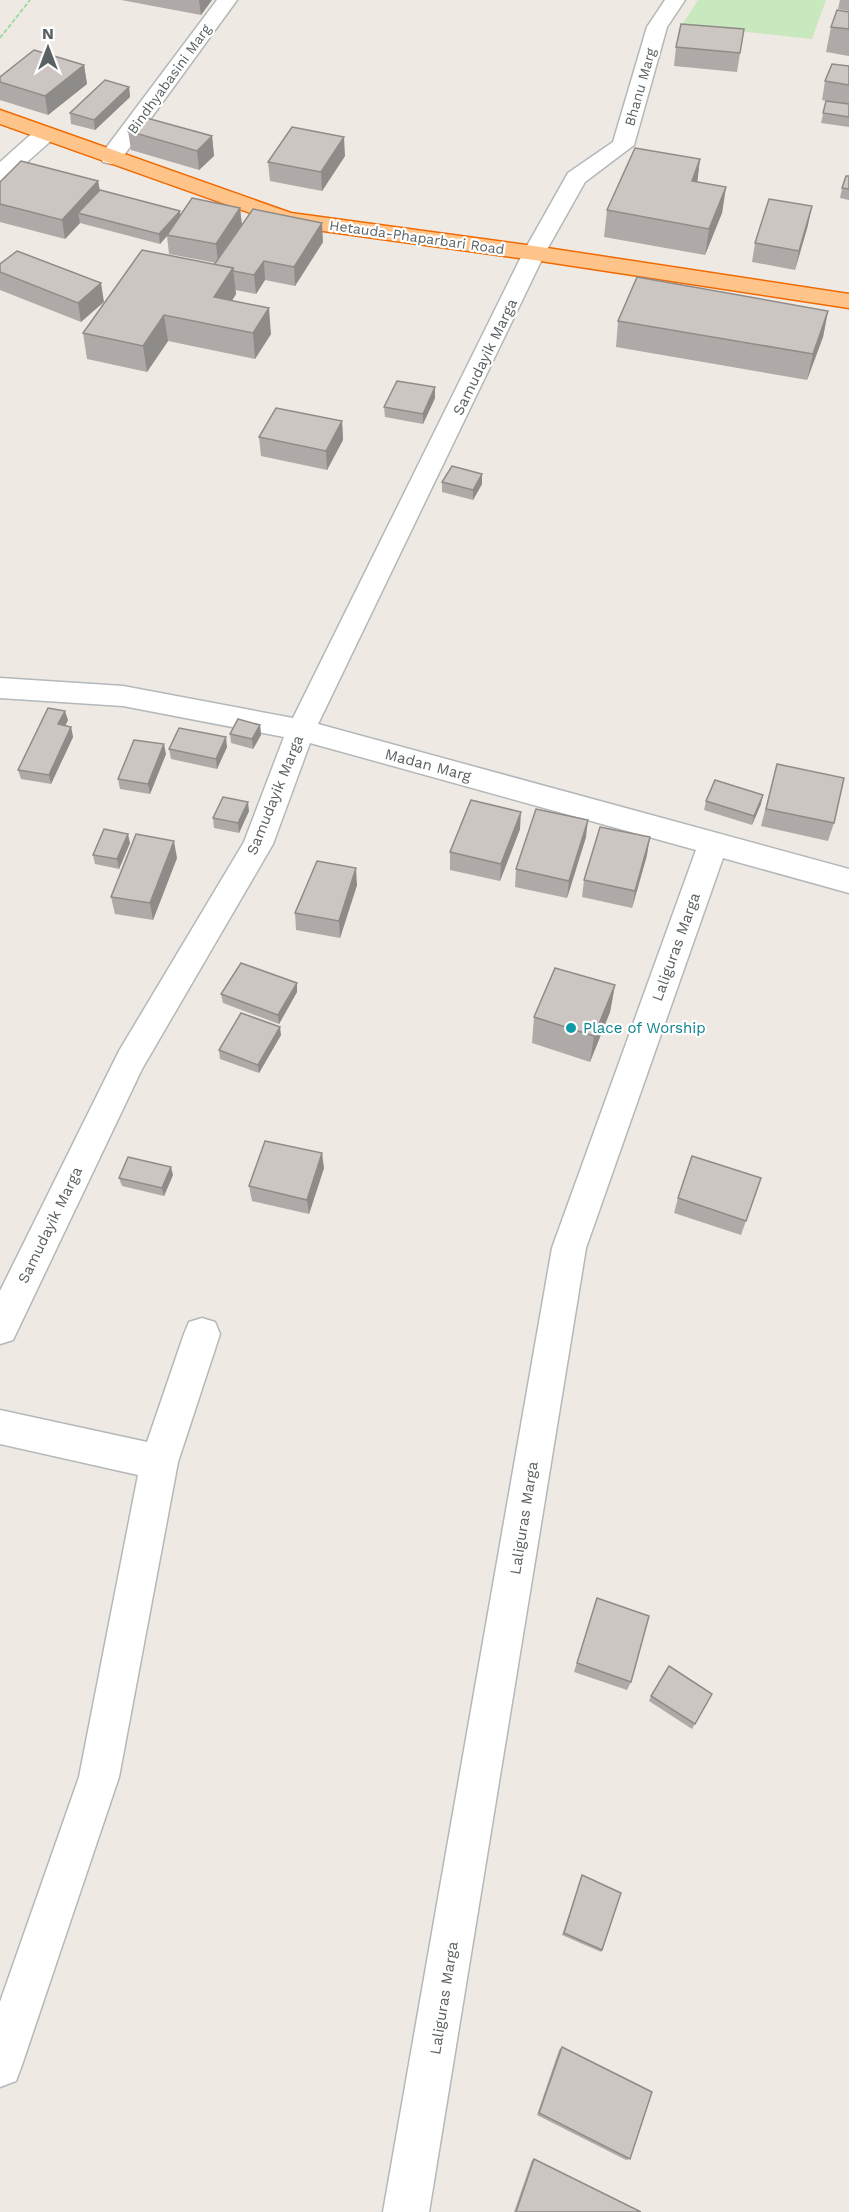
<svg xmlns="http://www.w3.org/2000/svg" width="849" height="2212" font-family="'Work Sans',sans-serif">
<rect width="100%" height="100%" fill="#efe9e3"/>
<path fill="#c8e8bd" d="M698,0H826L812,39L682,25Z"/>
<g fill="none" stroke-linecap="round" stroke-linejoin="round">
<g stroke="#b3b8bb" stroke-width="3">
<g id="minor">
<path d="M217,0H237L119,162L111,164L103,162L100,157L103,152Z"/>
<path d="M665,0H685L667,27L634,145L585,182L545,253L318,724L849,869V893L723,858L586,1248L429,2212H383L552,1248L696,850L310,743L273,844L142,1069L13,1340L0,1344V1291L119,1051L244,842L284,737L123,706L0,698V678L123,686L293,718L523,253L568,173L613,142L647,27Z"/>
<path d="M45,128L53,129L56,134L53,139L8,179L0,181V162L37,129Z"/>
<path d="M202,1318L215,1322L220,1334L178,1462L119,1777L22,2065L16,2081L0,2087V2002L79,1777L138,1475L0,1444V1410L147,1442L184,1334L189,1322Z"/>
</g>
</g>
<g stroke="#f16a00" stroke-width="3">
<path id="highway" d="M0,110L291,213L534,246L849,294V308L534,260L287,226L0,124Z"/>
</g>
<path stroke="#a0dba0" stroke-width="2" stroke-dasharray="4.5 2" stroke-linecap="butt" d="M0,38L30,0"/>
<use href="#minor" fill="#fff" fill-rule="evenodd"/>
<use href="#highway" fill="#ffc489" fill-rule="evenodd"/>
</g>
<g fill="#afaaa7">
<path d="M121,0H212L201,15Z"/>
<path d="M840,0H849V11L838,9Z"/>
<path d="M849,12V56L826,52L831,27Z"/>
<path d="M744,29L737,72L674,66L676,47Z"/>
<path d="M84,65L87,84L48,115L0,100V77Z"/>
<path d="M849,66V127L821,123L826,101L822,100L825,81Z"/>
<path d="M129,87L130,97L95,130L71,124L70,113Z"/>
<path d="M128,131L212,136L214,156L199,170L131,150Z"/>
<path d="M345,156L322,191L270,181L268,162Z"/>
<path d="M700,159L697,182L726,187L722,213L705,255L604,237L607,210Z"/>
<path d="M849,176V200L840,198L842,188Z"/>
<path d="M98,181L100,190L180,211V215L240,208L242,225L323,242L295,286L265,280L256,294L235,290L236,294L232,301L271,334L255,359L168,341L147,372L87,359L83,333L214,265L216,263L169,254L167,236L160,244L80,223L65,239L0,222V182Z"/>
<path d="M808,225L795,270L752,262L755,243Z"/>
<path d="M0,264L101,283L81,322L0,290Z"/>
<path d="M828,311L823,337L807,380L616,347L618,321Z"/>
<path d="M435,387V398L423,424L385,417L384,407Z"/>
<path d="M342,421L343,440L327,470L261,456L259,437Z"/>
<path d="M442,482L482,484L473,500L442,492Z"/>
<path d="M68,720L65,726L71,727L73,737L51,784L21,779L18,770Z"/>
<path d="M260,725L261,735L253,749L231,743L230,734Z"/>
<path d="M227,747L217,769L171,759L169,749Z"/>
<path d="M166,754L150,794L120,789L118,779Z"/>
<path d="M777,764L834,823L828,841L761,826Z"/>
<path d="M706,801L761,804L752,825L704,810Z"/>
<path d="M249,811L239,833L214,828L213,818Z"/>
<path d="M520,829L500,881L450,870V852Z"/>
<path d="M586,837L567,898L515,887L516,869Z"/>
<path d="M130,843L119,869L95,864L93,855Z"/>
<path d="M647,855L632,908L582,897L584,880Z"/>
<path d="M177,858L153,920L115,914L111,897Z"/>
<path d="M357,885L340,938L296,930L295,913Z"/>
<path d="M297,983V992L279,1024L223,1003L221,994Z"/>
<path d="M615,985L610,1012L590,1062L532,1043L534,1017Z"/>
<path d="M281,1035L259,1073L220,1059L219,1050Z"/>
<path d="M324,1168L309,1214L252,1201L249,1186Z"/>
<path d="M173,1175L164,1196L122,1186L119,1178Z"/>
<path d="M761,1178L741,1235L674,1213L678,1198Z"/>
<path d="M597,1598L631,1682L627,1690L574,1672Z"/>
<path d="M712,1694L692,1729L649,1701L651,1696Z"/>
<path d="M582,1875L602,1950L601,1952L562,1935Z"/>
<path d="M562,2047L630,2159L626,2160L537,2115L559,2050Z"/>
<path d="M534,2159L641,2212H514L532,2160Z"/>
</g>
<g fill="#8f8b88">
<path d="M199,0H212L201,15Z"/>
<path d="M84,65L87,84L48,115L45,96Z"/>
<path d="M129,87L130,97L95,130L94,120Z"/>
<path d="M212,136L214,156L199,170L197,151Z"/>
<path d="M344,137L345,156L322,191L321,172Z"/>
<path d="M700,159L697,185L692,181Z"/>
<path d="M98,181L101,200L78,213L80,223L65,239L62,220Z"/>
<path d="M726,187L722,213L705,255L709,229Z"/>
<path d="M812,206L808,225L795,270L799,251Z"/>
<path d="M240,208L242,227L218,263L216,244Z"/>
<path d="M180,211L181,221L167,235V236L160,244L159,234Z"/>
<path d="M322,223L323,242L295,286L294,267Z"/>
<path d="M264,261L265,280L256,294L254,275Z"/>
<path d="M233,268L236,294L217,323L214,297Z"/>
<path d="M101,283L104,302L81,322L78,303Z"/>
<path d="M269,308L271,334L255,359L253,333Z"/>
<path d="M828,311L823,337L807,380L813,354Z"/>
<path d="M164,315L168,341L147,372L143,346Z"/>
<path d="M435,387V398L423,424V414Z"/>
<path d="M342,421L343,440L327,470L326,451Z"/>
<path d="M482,474V484L473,500V490Z"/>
<path d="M65,711L68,720L61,734L58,724Z"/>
<path d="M260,725L261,735L253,749L252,739Z"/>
<path d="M71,727L73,737L51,784L49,775Z"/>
<path d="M226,737L227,747L217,769L216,759Z"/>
<path d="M164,744L166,754L150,794L148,784Z"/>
<path d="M763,795L761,804L752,825L754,816Z"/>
<path d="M248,802L249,811L239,833L238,823Z"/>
<path d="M521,812L520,829L500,881L501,864Z"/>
<path d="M588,820L586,837L567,898L569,881Z"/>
<path d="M128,834L130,843L119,869L117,859Z"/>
<path d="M650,837L647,855L632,908L635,891Z"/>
<path d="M174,841L177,858L153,920L150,903Z"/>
<path d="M356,868L357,885L340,938L339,921Z"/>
<path d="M297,983V992L279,1024L278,1015Z"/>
<path d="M615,985L610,1012L590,1062L594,1036Z"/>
<path d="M280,1027L281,1035L259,1073L258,1065Z"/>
<path d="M322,1153L324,1168L309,1214L307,1200Z"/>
<path d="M171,1167L173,1175L164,1196L162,1188Z"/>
</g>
<g fill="#ccc6c2" stroke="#8f8b88" stroke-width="1.5">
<path d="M837,10L849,12V29L831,27Z"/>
<path d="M681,24L744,29L740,53L676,47Z"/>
<path d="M34,50L84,65L45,96L0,82V77Z"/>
<path d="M832,64L849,66V85L825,81Z"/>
<path d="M105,80L129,87L94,120L70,113Z"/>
<path d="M826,101L849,104V117L823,113Z"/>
<path d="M143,117L212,136L197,151L128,131Z"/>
<path d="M292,127L344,137L321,172L268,162Z"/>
<path d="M635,148L700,159L692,181L726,187L709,229L607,210Z"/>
<path d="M21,161L98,181L62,220L0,204V182Z"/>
<path d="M846,176H849V189L842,188Z"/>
<path d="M100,190L180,211L159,234L78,213Z"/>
<path d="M192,198L240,208L216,244L167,235Z"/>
<path d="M769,199L812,206L799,251L755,243Z"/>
<path d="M253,209L322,223L294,267L264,261L254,275L233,271V268L214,265Z"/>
<path d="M142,250L233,268L214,297L269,308L253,333L164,315L143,346L83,333Z"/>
<path d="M17,251L101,283L78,303L0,272V264Z"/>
<path d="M637,277L828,311L813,354L618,321Z"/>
<path d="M397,381L435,387L423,414L384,407Z"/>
<path d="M276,408L342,421L326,451L259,437Z"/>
<path d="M452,466L482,474L473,490L442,482Z"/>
<path d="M48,708L65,711L58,724L71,727L49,775L18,770Z"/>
<path d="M238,719L260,725L252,739L230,734Z"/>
<path d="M179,728L226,737L216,759L169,749Z"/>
<path d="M134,740L164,744L148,784L118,779Z"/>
<path d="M777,764L844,778L834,823L766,809Z"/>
<path d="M715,780L763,795L754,816L706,801Z"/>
<path d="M223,797L248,802L238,823L213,818Z"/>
<path d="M471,800L521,812L501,864L450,852Z"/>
<path d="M536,809L588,820L569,881L516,869Z"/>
<path d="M600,827L650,837L635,891L584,880Z"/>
<path d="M104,829L128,834L117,859L93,855Z"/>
<path d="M136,834L174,841L150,903L111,897Z"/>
<path d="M317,861L356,868L339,921L295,913Z"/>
<path d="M241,963L297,983L278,1015L221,994Z"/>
<path d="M555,968L615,985L594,1036L534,1017Z"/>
<path d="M241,1013L280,1027L258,1065L219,1050Z"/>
<path d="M265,1141L322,1153L307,1200L249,1186Z"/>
<path d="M692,1156L761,1178L746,1221L678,1198Z"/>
<path d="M128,1157L171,1167L162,1188L119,1178Z"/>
<path d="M597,1598L649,1616L631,1682L577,1663Z"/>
<path d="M669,1666L712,1694L695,1724L651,1696Z"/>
<path d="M582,1875L621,1893L602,1950L564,1933Z"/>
<path d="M562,2047L652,2092L630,2159L539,2113Z"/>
<path d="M534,2159L641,2212H516Z"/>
</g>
<circle fill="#0f9aa8" stroke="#fff" stroke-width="2" cx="571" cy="1028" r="6"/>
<g text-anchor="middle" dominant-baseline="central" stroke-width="4.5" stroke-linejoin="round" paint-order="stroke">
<g font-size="14" fill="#5b6264" stroke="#fff">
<text transform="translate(169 79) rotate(-54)">Bindhyabasini Marg</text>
<text transform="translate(640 87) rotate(-74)">Bhanu Marg</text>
<text transform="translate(417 237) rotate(8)">Hetauda-Phaparbari Road</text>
</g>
<g font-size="15" fill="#5b6264" stroke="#fff">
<text transform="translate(485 357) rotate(-64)">Samudayik Marga</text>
<text transform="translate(428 765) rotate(15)">Madan Marg</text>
<text transform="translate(275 795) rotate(-68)">Samudayik Marga</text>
<text transform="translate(676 947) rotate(-70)">Laliguras Marga</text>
<text transform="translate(50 1225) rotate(-64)">Samudayik Marga</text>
<text transform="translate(524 1518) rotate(-81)">Laliguras Marga</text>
<text transform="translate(444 1998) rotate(-81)">Laliguras Marga</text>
</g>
<g font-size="15" fill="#0d838f" stroke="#fff" text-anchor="start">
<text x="583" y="1028">Place of Worship</text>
</g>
</g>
<g transform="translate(48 48)" stroke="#ffffff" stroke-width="4.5" paint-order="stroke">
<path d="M0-4.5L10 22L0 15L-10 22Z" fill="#5b6264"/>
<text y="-9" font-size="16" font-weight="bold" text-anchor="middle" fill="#5b6264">N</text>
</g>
</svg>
